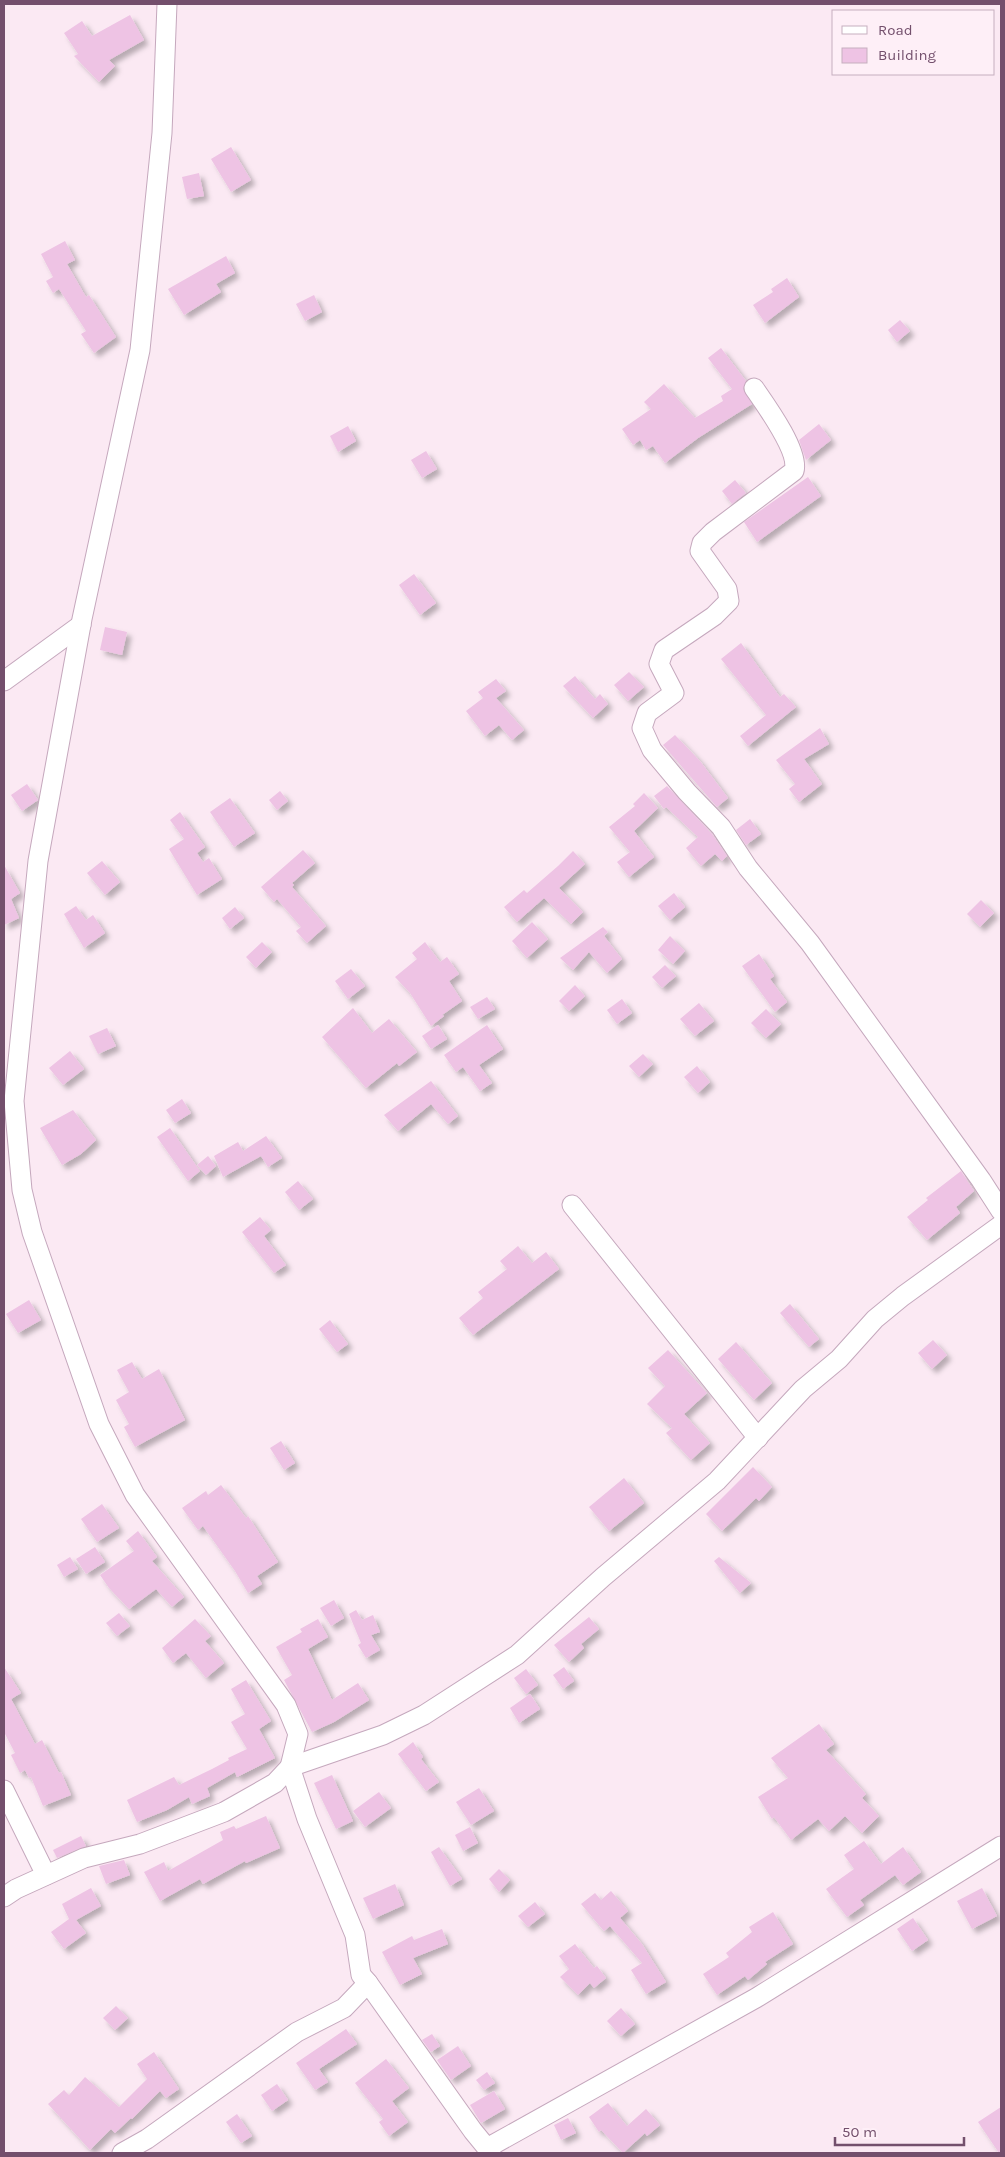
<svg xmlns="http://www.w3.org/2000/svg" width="1005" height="2157" font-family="Karla,sans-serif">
<defs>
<filter id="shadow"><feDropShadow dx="4.5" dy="4.5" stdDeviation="2.5" flood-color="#0004"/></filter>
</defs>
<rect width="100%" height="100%" fill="#fbe9f3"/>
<g fill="#eec3e4" filter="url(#shadow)">
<path d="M130,15L144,40L109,60L115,66L99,82L74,56L78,54L64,33L82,21L92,36Z"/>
<path d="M231,147L251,180L231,192L211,159Z"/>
<path d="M199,173L204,196L187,199L182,177Z"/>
<path d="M65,241L75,260L67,264L86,297L89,295L116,337L94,353L81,334L86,331L59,289L53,293L46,281L53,277L41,254Z"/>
<path d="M226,256L235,273L216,284L221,292L184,315L168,289Z"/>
<path d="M787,278L799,297L765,323L753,305L773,292L771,289Z"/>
<path d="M314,295L322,312L305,321L296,304Z"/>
<path d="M900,320L910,331L897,342L888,330Z"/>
<path d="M721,348L746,381L743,389L752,404L698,438L665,463L653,446L646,450L640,440L633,445L622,429L651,409L644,402L664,384L695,418L723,401L721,396L732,389L708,358Z"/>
<path d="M819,424L831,440L806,460L799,440Z"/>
<path d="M348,426L356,441L338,452L330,436Z"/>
<path d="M426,451L437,469L422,478L411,460Z"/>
<path d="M808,477L821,496L757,542L744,522Z"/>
<path d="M735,480L746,493L732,504L722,491Z"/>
<path d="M414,574L436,603L420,615L399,585Z"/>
<path d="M105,627L127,632L122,655L100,650Z"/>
<path d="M741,643L780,697L784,694L796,707L748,746L740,736L766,715L721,659Z"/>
<path d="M629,672L644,687L628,701L614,685Z"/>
<path d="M575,676L595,699L600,694L608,704L593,718L563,686Z"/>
<path d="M496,679L506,691L496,698L524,730L512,740L499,725L485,736L466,711L483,698L478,692Z"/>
<path d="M820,728L829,744L804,759L822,784L799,802L789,789L795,784L776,760Z"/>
<path d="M675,735L700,761L728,798L717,807L663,745Z"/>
<path d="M27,784L38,800L22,811L11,795Z"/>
<path d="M667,786L712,834L727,856L722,861L715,854L701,866L686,848L698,837L666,807L664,809L654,796Z"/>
<path d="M280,791L288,801L277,810L269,800Z"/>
<path d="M644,793L658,808L634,831L654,857L629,877L617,862L630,852L609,827L635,806L633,804Z"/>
<path d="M230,798L255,833L234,847L210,812Z"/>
<path d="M180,812L205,847L197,853L203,862L209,858L222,879L197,895L169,849L184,839L170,820Z"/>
<path d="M750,819L761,834L746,845L736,830Z"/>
<path d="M303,850L315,863L292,883L294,885L292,887L326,926L307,943L296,931L301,927L277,899L274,902L261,887Z"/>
<path d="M573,851L585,864L559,888L583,912L571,924L544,898L517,922L504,907L524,890L527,893L558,866Z"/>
<path d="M102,861L120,882L105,895L87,873Z"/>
<path d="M4,865L20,893L11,899L19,918L4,925Z"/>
<path d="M674,893L685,907L670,920L658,906Z"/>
<path d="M981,900L994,913L980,927L967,914Z"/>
<path d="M76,906L86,920L93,915L105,933L84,948L64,914Z"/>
<path d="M235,907L244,918L230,929L222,918Z"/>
<path d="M532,922L548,939L527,958L512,941Z"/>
<path d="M603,927L608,932L604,936L622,959L607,973L589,952L573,970L560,958Z"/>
<path d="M670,936L685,951L673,964L658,950Z"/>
<path d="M262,942L272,952L256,968L246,957Z"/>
<path d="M425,942L440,962L447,957L459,974L449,981L462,1001L442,1015L444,1016L431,1026L410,993L395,977L417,959L412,953Z"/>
<path d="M759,954L774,976L770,979L787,1002L775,1012L742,966Z"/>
<path d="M665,965L676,976L662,988L652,977Z"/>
<path d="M351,969L365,986L348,999L335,981Z"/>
<path d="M575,985L585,996L569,1011L559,1001Z"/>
<path d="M487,997L495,1009L478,1019L470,1007Z"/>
<path d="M622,999L632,1013L617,1024L607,1010Z"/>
<path d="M699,1003L714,1021L695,1036L680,1019Z"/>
<path d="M353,1008L372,1033L389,1019L417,1052L399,1066L397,1063L366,1088L322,1037Z"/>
<path d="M766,1009L781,1024L766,1038L751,1023Z"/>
<path d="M438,1025L447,1039L431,1049L422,1036Z"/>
<path d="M487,1025L503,1049L479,1065L492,1083L480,1091L463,1067L456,1072L444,1055Z"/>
<path d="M107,1028L116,1046L98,1054L89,1036Z"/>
<path d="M70,1051L84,1069L63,1085L49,1068Z"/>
<path d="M643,1054L653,1064L639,1077L629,1066Z"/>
<path d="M697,1066L710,1082L698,1093L684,1077Z"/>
<path d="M431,1081L458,1116L448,1124L431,1104L398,1131L384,1115Z"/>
<path d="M182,1099L191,1113L175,1123L166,1110Z"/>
<path d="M73,1110L96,1140L81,1154L62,1165L40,1128Z"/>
<path d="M170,1128L200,1171L188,1181L157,1137Z"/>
<path d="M266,1136L282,1158L268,1167L261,1156L223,1177L214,1156L238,1142L243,1151Z"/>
<path d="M208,1156L216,1166L206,1175L197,1165Z"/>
<path d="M961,1171L974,1191L956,1207L960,1213L927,1240L907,1217L928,1200L926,1198Z"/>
<path d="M298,1181L313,1199L299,1210L285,1192Z"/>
<path d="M260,1217L271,1230L264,1236L286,1265L274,1273L242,1232Z"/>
<path d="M518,1246L532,1263L546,1252L559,1269L473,1335L459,1318L483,1298L478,1292L507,1269L500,1261Z"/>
<path d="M29,1300L41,1320L18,1333L6,1314Z"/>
<path d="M790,1304L819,1339L809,1347L780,1313Z"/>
<path d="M330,1320L348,1344L337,1352L319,1329Z"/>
<path d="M933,1340L947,1355L932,1369L918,1353Z"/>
<path d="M736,1342L772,1383L754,1400L718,1359Z"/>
<path d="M668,1350L707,1393L684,1414L710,1443L691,1460L666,1433L672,1428L647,1404L665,1386L648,1368Z"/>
<path d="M132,1362L142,1379L159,1369L185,1420L135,1447L124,1427L129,1424L116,1400L129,1392L117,1370Z"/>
<path d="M281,1441L295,1463L284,1470L270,1448Z"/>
<path d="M753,1467L772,1487L759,1501L756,1498L722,1531L706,1514Z"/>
<path d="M624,1478L644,1503L609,1531L589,1507Z"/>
<path d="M221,1485L246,1518L248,1516L278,1562L257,1576L262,1584L248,1593L235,1571L203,1526L198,1530L182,1508L206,1491L208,1495Z"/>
<path d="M102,1504L119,1528L97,1542L81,1519Z"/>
<path d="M138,1531L157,1557L152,1561L184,1597L172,1607L156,1589L129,1609L109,1588L100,1575L134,1551L126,1541Z"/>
<path d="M95,1547L105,1562L86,1574L76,1559Z"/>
<path d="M70,1557L78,1569L64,1577L57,1565Z"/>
<path d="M719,1557L751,1583L740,1593L714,1561Z"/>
<path d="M334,1600L344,1618L331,1626L320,1608Z"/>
<path d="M356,1610L362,1620L373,1615L380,1632L371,1635L380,1650L366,1658L358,1645L361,1643L349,1614Z"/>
<path d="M119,1613L130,1626L117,1636L106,1623Z"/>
<path d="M589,1617L599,1629L581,1644L584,1648L569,1662L554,1645Z"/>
<path d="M195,1619L211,1636L205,1641L224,1663L206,1678L186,1653L173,1663L162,1648Z"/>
<path d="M318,1619L328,1637L308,1649L332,1700L358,1683L369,1700L334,1722L312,1732L284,1680L292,1675L276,1647L302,1632L300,1629Z"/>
<path d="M4,1667L21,1693L11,1699L35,1744L42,1740L59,1773L61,1772L71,1795L43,1806L31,1777L29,1778L25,1770L20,1773L11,1755L15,1753L4,1732Z"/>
<path d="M564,1667L574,1681L563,1689L553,1675Z"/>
<path d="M526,1669L538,1685L526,1694L514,1678Z"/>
<path d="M246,1680L271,1721L259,1729L275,1758L237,1777L235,1772L207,1788L210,1796L192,1804L189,1797L167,1810L137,1822L127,1800L174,1777L179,1785L212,1769L229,1760L228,1758L247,1749L231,1722L245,1714L231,1689Z"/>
<path d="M530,1694L540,1709L519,1723L510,1708Z"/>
<path d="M819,1724L834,1744L826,1750L866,1794L862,1798L879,1816L862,1833L845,1816L829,1831L818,1819L791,1840L774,1817L772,1819L758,1797L788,1778L771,1758Z"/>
<path d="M413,1742L423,1757L421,1759L439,1782L426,1791L398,1754Z"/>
<path d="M332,1775L353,1821L336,1829L314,1783Z"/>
<path d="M479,1788L494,1811L471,1825L456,1802Z"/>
<path d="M379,1792L391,1808L365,1827L353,1811Z"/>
<path d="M266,1816L280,1848L246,1863L245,1861L203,1884L200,1879L160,1901L144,1872L164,1862L168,1871L223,1840L220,1832L234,1826L236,1829Z"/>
<path d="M470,1827L478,1843L463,1851L455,1835Z"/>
<path d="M81,1836L86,1846L57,1858L53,1850Z"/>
<path d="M864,1841L881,1864L903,1847L921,1872L903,1885L895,1875L860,1900L864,1905L847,1917L826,1889L854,1869L844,1855Z"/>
<path d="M439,1847L462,1879L450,1886L431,1852Z"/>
<path d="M124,1860L130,1875L106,1884L99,1866Z"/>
<path d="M499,1869L510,1880L499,1892L489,1879Z"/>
<path d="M395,1884L404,1905L373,1919L363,1898Z"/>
<path d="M91,1888L101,1906L76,1920L86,1933L64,1949L51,1932L69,1919L62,1904Z"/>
<path d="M982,1888L997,1916L972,1929L957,1901Z"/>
<path d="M611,1891L628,1911L620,1918L642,1944L666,1982L646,1994L631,1970L642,1963L610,1926L604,1931L581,1904L595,1893L601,1900Z"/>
<path d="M535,1902L545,1914L528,1927L518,1916Z"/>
<path d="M773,1912L793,1944L765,1962L767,1964L748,1980L745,1976L717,1995L703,1974L729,1957L726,1953L752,1932L749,1927Z"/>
<path d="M913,1918L928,1940L912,1951L897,1929Z"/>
<path d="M442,1929L448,1944L413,1958L422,1974L400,1985L382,1952L412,1936L414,1940Z"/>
<path d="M575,1944L594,1968L597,1966L606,1978L594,1988L590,1983L578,1995L560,1977L569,1969L559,1956Z"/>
<path d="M116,2006L128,2018L115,2030L103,2018Z"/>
<path d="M621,2008L635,2024L621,2036L607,2021Z"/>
<path d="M346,2029L357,2044L319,2069L328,2082L315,2090L296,2063Z"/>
<path d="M432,2034L440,2046L431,2052L422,2040Z"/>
<path d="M458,2046L471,2066L451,2080L437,2060Z"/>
<path d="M154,2052L179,2089L166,2098L160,2091L132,2119L131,2118L115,2133L111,2129L90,2150L48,2104L64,2090L69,2095L85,2077L119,2107L147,2079L137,2064Z"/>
<path d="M386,2059L409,2088L392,2101L408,2122L389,2136L379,2122L383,2119L355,2083Z"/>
<path d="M487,2072L495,2083L484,2090L476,2080Z"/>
<path d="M277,2084L288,2100L272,2111L261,2095Z"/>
<path d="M494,2091L505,2109L481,2123L470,2105Z"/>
<path d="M608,2103L627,2126L646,2109L660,2125L647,2136L645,2133L623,2153L601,2130L599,2132L589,2117Z"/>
<path d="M1001,2107V2153H999L978,2122Z"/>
<path d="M237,2114L252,2136L241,2143L226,2122Z"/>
<path d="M568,2118L576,2133L561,2140L554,2125Z"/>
</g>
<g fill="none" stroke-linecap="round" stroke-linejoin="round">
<g stroke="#c5a8bd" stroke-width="21">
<g id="street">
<path d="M754,388C765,404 800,452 794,471L713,532L702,543L700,551L727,589L729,601L714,616L664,650L659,664L674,693L647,713L642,728L652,750L687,792L721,827L748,868L810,943L981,1180L1001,1211"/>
<path d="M4,681L81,625"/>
<path d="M572,1205L758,1438"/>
<path d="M4,1790L46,1875"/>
<path d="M4,1897L16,1889L84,1858L140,1844L224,1812L275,1783L290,1767L383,1735L424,1715L517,1655L603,1577L717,1481L803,1389L839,1359L875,1319L903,1296L1001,1225"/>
<path d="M368,1983L473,2131L491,2153"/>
<path d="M487,2148L756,1998L1001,1846"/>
<path d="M122,2153L147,2139L297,2032L344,2008L368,1983L361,1975L355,1935L307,1819L290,1767L298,1734L286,1705L135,1495L99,1424L32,1232L22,1190L14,1101L38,861L82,619L140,350L162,133L167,4"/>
</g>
</g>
<use href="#street" stroke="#fff" stroke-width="19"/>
</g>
<rect width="1005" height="2157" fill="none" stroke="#734f6c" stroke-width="10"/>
<rect x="832" y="10" width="162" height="65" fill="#feeff7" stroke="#c6afbf"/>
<rect x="842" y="26" width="25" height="8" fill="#ffffff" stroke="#c6afbf"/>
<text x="878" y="35" font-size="15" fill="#734f6c">Road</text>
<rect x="842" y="48" width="25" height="15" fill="#eec3e4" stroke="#c6afbf"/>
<text x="878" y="60" font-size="15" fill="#734f6c">Building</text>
<path d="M835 2137v8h129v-8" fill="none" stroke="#734f6c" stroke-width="2.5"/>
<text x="842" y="2137" font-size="15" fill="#734f6c" stroke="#feeff7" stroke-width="4" paint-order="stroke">50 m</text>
</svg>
